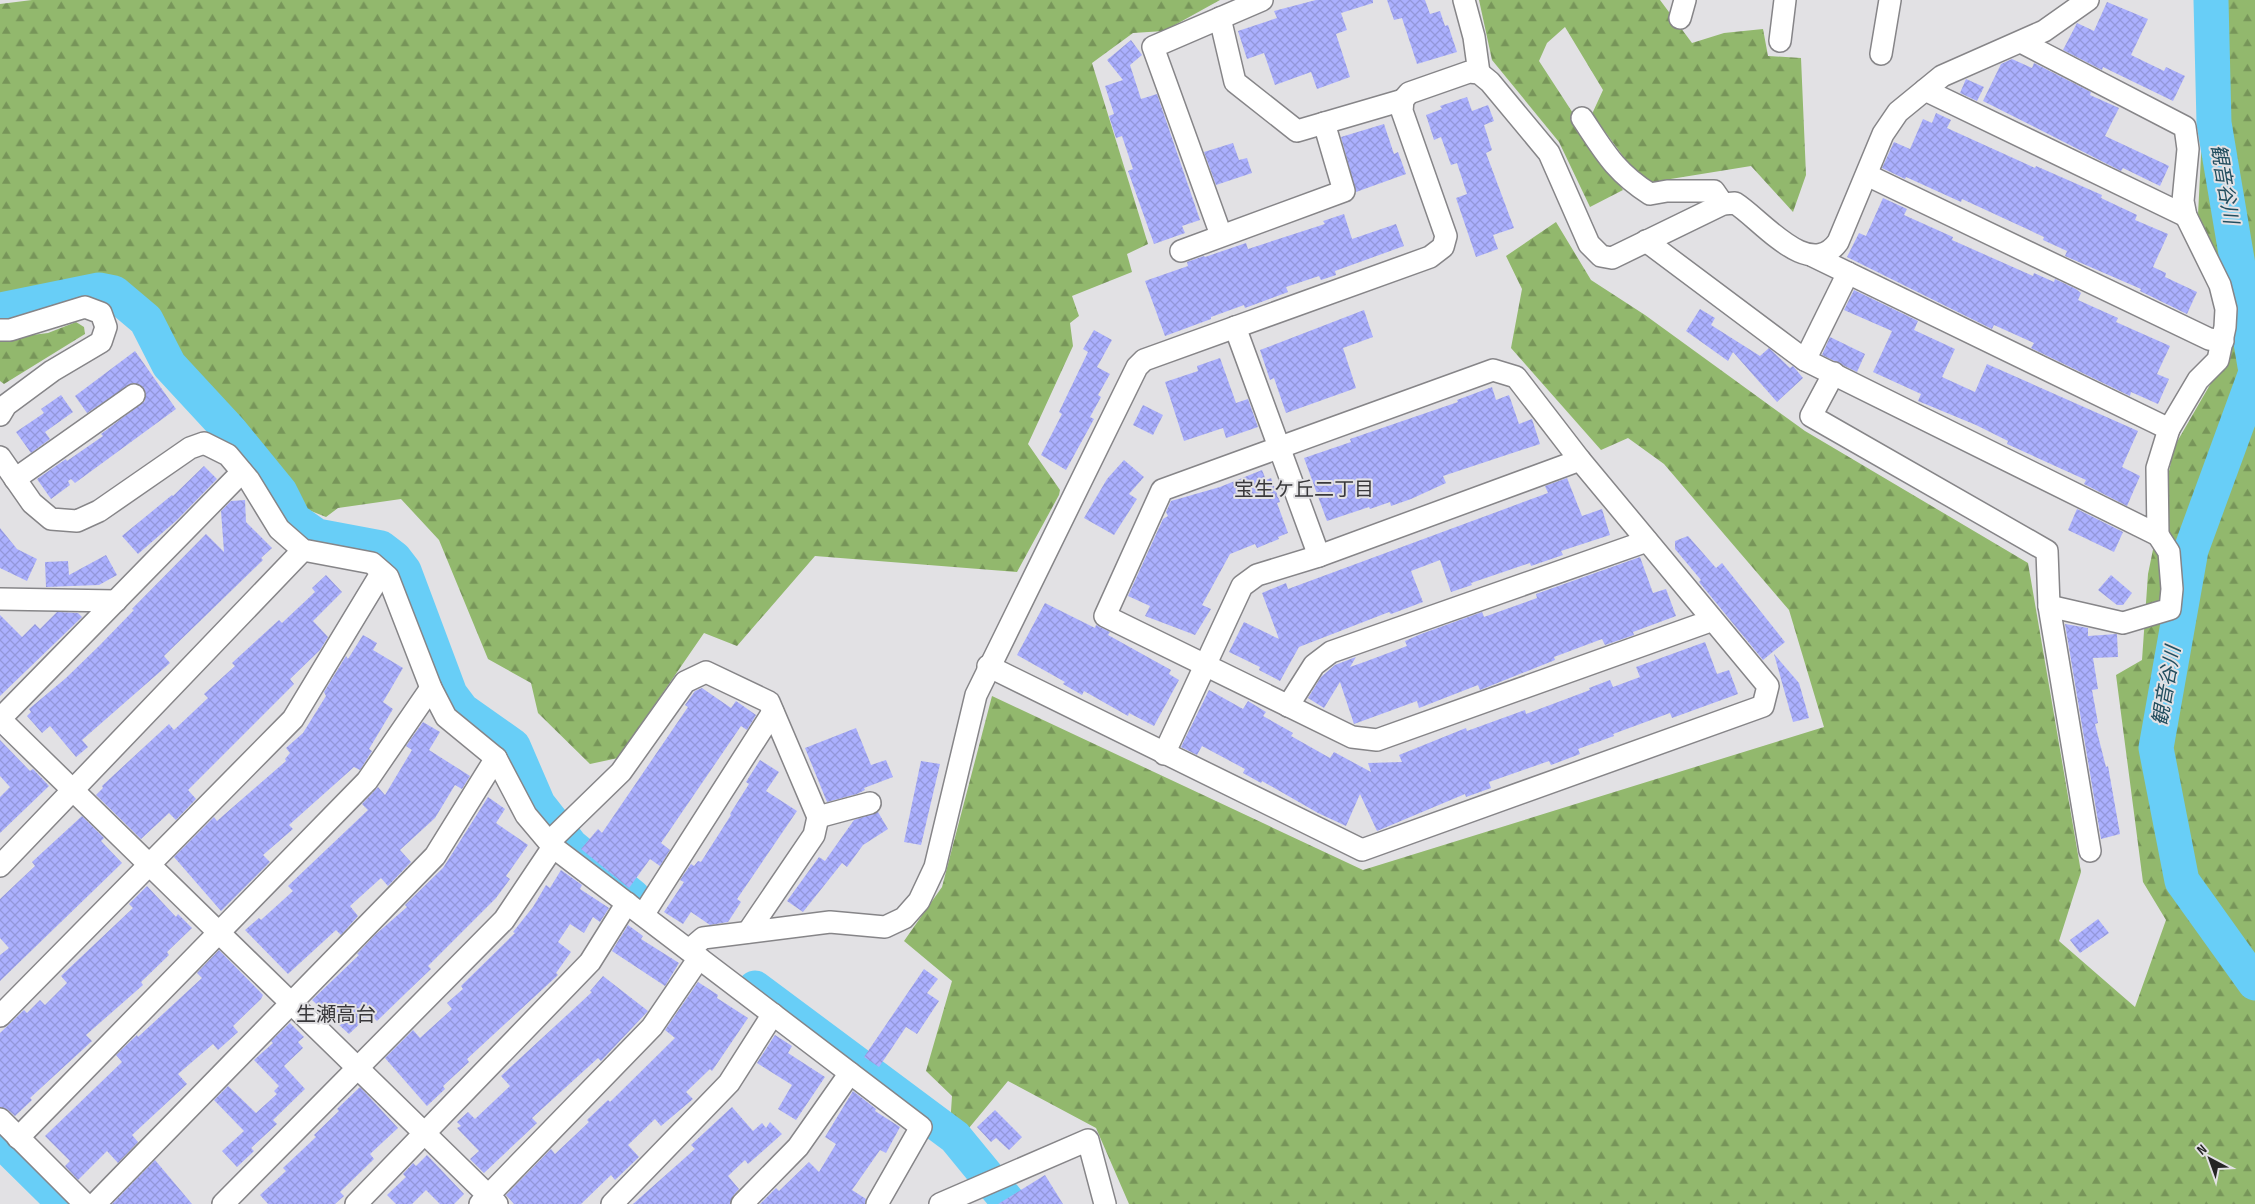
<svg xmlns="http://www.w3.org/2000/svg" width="2255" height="1204" font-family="'Sofia Sans Condensed','Noto Sans JP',sans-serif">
<defs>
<pattern id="forest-firs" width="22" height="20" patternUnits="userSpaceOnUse" patternTransform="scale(1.25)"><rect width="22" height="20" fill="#92b86d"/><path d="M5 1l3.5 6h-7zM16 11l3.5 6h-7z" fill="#779559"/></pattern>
<pattern id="building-cross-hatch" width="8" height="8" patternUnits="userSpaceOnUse" patternTransform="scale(1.25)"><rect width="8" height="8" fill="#abb0fe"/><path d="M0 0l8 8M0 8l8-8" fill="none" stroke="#9397da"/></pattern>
</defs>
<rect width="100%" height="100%" fill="#e2e1e4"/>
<g fill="url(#forest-firs)">
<path d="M32,0H1220L1164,31L1133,33L1092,63L1148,244L1127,254L1132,272L1072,296L1079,316L1070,323L1073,346L1028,444L1060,490L1059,495L1017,572L815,556L737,646L704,633L618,758L590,764L538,713L531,683L488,659L439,540L401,499L338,508L326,517L306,509L276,485L221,414L166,358L137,309L101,284L0,305V4Z"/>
<path d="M1479,0H1660L1692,43L1724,33L1763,29L1768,56L1801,58L1806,175L1793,212L1751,166L1652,182L1631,167L1592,114L1603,90L1565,27L1547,43L1539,61L1623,190L1590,207L1559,142L1492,60Z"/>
<path d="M2215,0H2255V1204H1129L1096,1128L1008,1081L964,1134L950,1126L952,1096L926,1071L952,981L904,941L942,887L992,696L1363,870L1824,727L1789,610L1664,464L1628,438L1601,450L1511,348L1522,289L1506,256L1556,222L1591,280L1645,315L1805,431L2028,563L2081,872L2059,941L2135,1007L2166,920L2143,882L2116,675L2142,660L2148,574L2174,447L2248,319L2198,215L2203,116L2216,13Z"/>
<path d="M76,322L84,327L85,334L4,384L0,381V339L48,333Z"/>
</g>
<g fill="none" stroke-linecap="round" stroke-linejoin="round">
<g stroke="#68cef7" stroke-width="35">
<path d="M2211,0L2214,123L2255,366"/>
<path d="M0,310L99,290L114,293L146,320L169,365L231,432L280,492L294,520L317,536L381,548L394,558L404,571L450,694L462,710L513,746L538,804L571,846L633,897"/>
<path d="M2255,375L2191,550L2156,748L2182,881L2255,983"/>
<path d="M755,988L955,1137L1010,1204"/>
<path d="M0,1140L65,1204"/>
</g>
</g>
<g fill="url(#building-cross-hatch)">
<path d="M1316,0H1373V3L1341,13L1347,30L1336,34L1350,77L1317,89L1311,72L1275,85L1264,53L1247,59L1238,31L1277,18L1274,11Z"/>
<path d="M1387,0H1425L1430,14L1440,11L1445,26L1448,25L1457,52L1417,64L1402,18L1394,20Z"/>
<path d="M2107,2L2148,19L2131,55L2164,71L2166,67L2185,76L2173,101L2103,67L2102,70L2063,50L2077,23L2094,31Z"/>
<path d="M1131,40L1142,55L1130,65L1141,99L1157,94L1200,220L1182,226L1185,233L1154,244L1128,171L1133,169L1122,136L1116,138L1109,116L1114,114L1105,86L1123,80L1107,60Z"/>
<path d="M2012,59L2032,68L2034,63L2091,92L2090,95L2119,108L2105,136L2169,166L2160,186L2123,168L2121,171L1983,101L2001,64Z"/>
<path d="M1966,79L1984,87L1977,101L1960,93Z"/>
<path d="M1467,97L1472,111L1488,105L1494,121L1484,125L1492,150L1486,153L1514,228L1493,235L1498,249L1476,257L1456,198L1467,194L1457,163L1451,165L1441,137L1434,140L1426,115L1442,109L1440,106Z"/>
<path d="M1936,113L1951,120L1947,128L2035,168L2036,166L2102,195L2101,198L2137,215L2135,220L2168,234L2153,267L2166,273L2165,277L2197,292L2187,314L2140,291L2141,289L2065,256L2067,251L2043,240L2044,237L1962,199L1961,202L1906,177L1905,179L1882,168L1894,142L1910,149L1923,119L1932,123Z"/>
<path d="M1384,124L1394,154L1398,152L1406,174L1356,192L1341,137Z"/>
<path d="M1233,143L1239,160L1247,158L1252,173L1216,185L1204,152Z"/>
<path d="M1883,198L1907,209L1904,215L1953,237L1952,240L2033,276L2034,273L2054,282L2055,279L2076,289L2081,293L2078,300L2118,318L2116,322L2170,346L2157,374L2169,379L2158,404L2131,392L2130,396L2031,348L2034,343L1994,325L1992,329L1847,257L1859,233L1866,236Z"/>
<path d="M1344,214L1352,239L1396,224L1404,246L1335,271L1336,275L1321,280L1319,276L1286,287L1288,292L1245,308L1244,305L1211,317V319L1165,336L1145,281L1188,266L1187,262L1204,256L1205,257L1246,243L1248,249L1325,224L1323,221Z"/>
<path d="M1854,290L1918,321L1914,330L1955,349L1942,377L1975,392L1987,364L2138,431L2122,467L2140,476L2127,506L2084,484L2086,480L2007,444L2008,441L1976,425L1918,401L1921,394L1873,372L1892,331L1844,310Z"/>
<path d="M1700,309L1715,318L1711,325L1760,356L1769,348L1790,368L1793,366L1803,378L1777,402L1733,352L1728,361L1686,331Z"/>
<path d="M1364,310L1373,337L1343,348L1356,388L1286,413L1274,378L1270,380L1260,350Z"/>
<path d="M1094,330L1112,340L1097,367L1110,374L1098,395L1101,397L1090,417L1094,419L1066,470L1041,455L1062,414L1059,412L1088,352L1083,349Z"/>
<path d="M1830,337L1865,354L1857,372L1822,355Z"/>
<path d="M135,351L176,409L75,483L71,479L68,481L70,485L51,499L37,479L66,459L67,461L103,436L101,434L145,401L144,388L133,383L87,413L75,396Z"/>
<path d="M1220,358L1236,403L1248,399L1258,427L1226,438L1223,428L1184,441L1165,382L1198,371L1197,366Z"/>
<path d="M1492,387L1496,400L1509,395L1519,424L1532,419L1540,444L1443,476L1446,483L1411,499L1391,506L1390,502L1370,509L1369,507L1327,521L1304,458L1351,442L1350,439L1458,402L1457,400Z"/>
<path d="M61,395L73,412L45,432L50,439L31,453L16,432L44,413L41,409Z"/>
<path d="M1143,405L1163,415L1153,435L1133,425Z"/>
<path d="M1124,460L1144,477L1129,494L1137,499L1114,535L1084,518L1107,479Z"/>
<path d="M204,466L217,479L177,520L138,554L122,536L172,495L173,496Z"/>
<path d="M1262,470L1266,480L1271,478L1280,502L1277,503L1288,533L1278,537L1279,539L1257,548L1255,544L1230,554L1202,605L1211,609L1195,635L1145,616L1150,606L1128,596L1163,519L1168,516L1166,512L1171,501L1220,487Z"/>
<path d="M1567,478L1582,516L1602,509L1610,535L1561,551L1563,555L1531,566L1530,563L1471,583L1472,585L1451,592L1440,560L1411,571L1423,602L1391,614L1389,612L1299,647L1280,681L1259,670L1260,667L1229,652L1244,622L1279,639L1262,593L1286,583L1288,589L1548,493L1545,486Z"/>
<path d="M245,500L246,522L272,548L261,558L263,560L164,656L170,663L82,740L88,747L76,757L50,726L42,733L27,716L31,712L29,709L66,678L100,645L134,610L132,609L206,534L224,552L221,511L231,501Z"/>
<path d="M2077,509L2123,532L2114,552L2068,530Z"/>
<path d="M0,528L17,549L37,559L27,581L0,568Z"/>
<path d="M1688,536L1716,568L1722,563L1785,642L1763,660L1699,582L1701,580L1675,549V541Z"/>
<path d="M106,555L117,575L99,585L46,587L45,562L68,561L69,575Z"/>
<path d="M1640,557L1653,593L1666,589L1676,616L1633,632L1634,635L1605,645L1602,639L1554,657L1555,660L1480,690L1478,685L1419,708L1417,701L1354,724L1340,682L1324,708L1308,698L1321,677L1335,665L1356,657L1350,667L1367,661L1407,646L1405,641L1421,634L1482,612L1484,617L1537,598L1536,594Z"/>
<path d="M326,575L342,592L313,621L328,637L320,650L290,679L294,684L188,790L196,799L176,820L169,813L141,839L96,795L103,788L102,786L169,724L174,730L208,698L204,694L235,666L232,663L279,620L282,623L315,592L312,588Z"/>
<path d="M2111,575L2132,593L2123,605H2117L2098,590Z"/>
<path d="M1045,603L1095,628L1096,625L1110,632L1108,635L1171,670L1169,674L1179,680L1154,726L1129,713L1128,716L1084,691L1082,695L1063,684L1065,682L1017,655Z"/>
<path d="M57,612L78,613L82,617L0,696V615L22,637L35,624L40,629Z"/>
<path d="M2065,624L2088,628V636L2117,634L2118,657L2093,658L2098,689L2092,690L2098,723L2095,724L2106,767L2108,766L2120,834L2101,839Z"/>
<path d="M363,635L377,643L373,650L403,668L383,702L393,709L369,749L372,751L360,770L354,767L289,825L293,829L263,855L270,862L221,911L174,857L214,817L217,821L286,761L285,759L290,753L286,748L303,733L326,696L324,692L346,656L348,659Z"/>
<path d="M1705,642L1717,674L1729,670L1738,694L1672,718L1670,713L1613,734L1614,736L1578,749L1580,754L1551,765L1549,761L1489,782L1491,788L1466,797L1465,794L1377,831L1360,794L1346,826L1318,813L1262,781L1261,783L1243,773L1245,769L1202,746L1197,755L1181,747L1209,690L1243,709L1248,701L1266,712L1263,716L1293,733L1291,736L1330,758L1334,752L1371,772L1368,763L1402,762L1399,755L1466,728L1467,731L1525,710L1526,714L1590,690L1589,688L1610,680L1613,687L1640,677L1636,667Z"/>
<path d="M1774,654L1799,683L1809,718L1793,722Z"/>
<path d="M702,688L731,708L736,701L756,715L747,730L741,726L661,843L670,850L660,866L650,859L629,888L581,849L598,829L602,833L688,707L685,705L695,691Z"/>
<path d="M423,722L440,732L429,750L470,776L462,789L455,785L435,818L400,850L411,862L388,886L381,878L350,906L358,916L341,935L336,930L288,974L245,930L259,918L261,920L293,891L288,886L368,810L362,804L378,787L385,795L412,750L406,746Z"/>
<path d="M856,728L871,765L886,760L893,777L864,788L865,790L857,794L827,802L805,748Z"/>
<path d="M0,740L30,771L33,769L49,786L0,833V797L10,787L0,776Z"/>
<path d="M760,760L779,772L766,791L797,811L737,899L741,902L728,922L710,925L691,912L683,924L664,912L684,882L680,880L691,864L694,866L698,861L701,862L731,815L730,814L749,784L746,782Z"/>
<path d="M921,761L940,764L921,845L904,842Z"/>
<path d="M488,797L505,809L496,823L528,845L506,876L510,879L496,898L428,966L431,969L409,990L377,1021L370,1014L349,1034L312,1000L359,955L357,954L375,935L407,907L405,905L443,868Z"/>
<path d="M878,812L888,829L863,845L847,867L842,863L803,912L787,901L819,857L825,861L854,820Z"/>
<path d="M82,816L104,838L101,841L122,863L0,981V955L9,948L0,938V899L35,866L32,862Z"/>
<path d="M561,870L582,885L580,889L609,908L600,922L593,917L584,933L570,924L558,942L571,952L556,973L558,975L467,1059L469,1062L443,1086L445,1089L427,1106L385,1058L413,1030L420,1038L452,1009L447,1003L463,989L461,986L515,933L513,932L533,907L546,885L550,888Z"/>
<path d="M147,886L176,917L178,914L192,928L167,952L169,955L141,982L143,985L86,1035L92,1041L30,1098L32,1100L15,1116L8,1110L0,1107V1033L24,1010L27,1013L40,1000L45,1005L67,983L61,976L133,908L129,904Z"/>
<path d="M2098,919L2109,933L2080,953L2070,940Z"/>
<path d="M628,925L643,936L641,939L679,963L665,986L612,951Z"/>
<path d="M219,950L263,995L261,999L233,1026L238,1032L218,1050L213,1044L178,1074L187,1084L132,1135L138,1142L118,1163L107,1151L78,1180L65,1166L70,1161L45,1136L122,1062L116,1055L137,1035L138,1037L202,978L197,973Z"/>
<path d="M924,969L938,979L927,993L939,1001L917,1034L906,1027L879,1067L864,1057Z"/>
<path d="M603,976L648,1011L601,1061L598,1058L532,1118L537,1123L484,1173L470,1159L479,1151L457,1128L461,1126L457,1122L468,1112L475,1119L510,1086L501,1076L592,992L590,991Z"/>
<path d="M698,982L718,995L717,998L748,1018L712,1071L710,1069L686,1092L693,1099L661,1126L655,1119L628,1145L639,1157L615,1180L611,1175L581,1204H514L506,1195L551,1149L555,1154L589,1122L587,1120L608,1100L610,1102L675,1038L665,1030Z"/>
<path d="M290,1023L304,1037L298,1042L303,1048L284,1066L305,1089L273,1120L277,1124L251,1148L254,1151L237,1167L222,1151L244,1131L214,1100L228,1086L256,1113L277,1094L274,1091L279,1086L254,1060L273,1043L271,1041Z"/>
<path d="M775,1035L792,1046L788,1053L825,1077L796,1120L778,1109L792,1085L757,1063Z"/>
<path d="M360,1087L398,1128L370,1154L374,1159L340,1192L344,1196L335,1204H268L260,1195L286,1171L283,1168L316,1137L314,1135L339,1111L337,1109Z"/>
<path d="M853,1091L876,1109L875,1111L900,1127L886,1153L880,1150L852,1190L866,1199L865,1204H760L776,1188L779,1191L809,1162L819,1172L836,1144L825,1137Z"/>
<path d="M732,1107L753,1131L762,1123L766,1128L770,1122L782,1134L748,1164L745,1160L728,1176L739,1189L733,1196L730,1204H633L695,1149L691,1145Z"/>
<path d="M995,1110L1022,1137L1009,1150L996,1138L991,1142L977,1127Z"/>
<path d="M427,1155L464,1194L454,1204H440L426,1190L412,1204H396L387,1195L406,1177L403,1174L413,1163L416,1166Z"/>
<path d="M155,1160L192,1204H112Z"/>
<path d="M1045,1175L1063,1204H998Z"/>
</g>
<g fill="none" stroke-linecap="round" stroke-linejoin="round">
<g stroke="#868588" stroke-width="24">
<g id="minor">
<path d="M1464,0L1474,37L1479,73"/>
<path d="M1220,18L1235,82L1297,131L1403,100"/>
<path d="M1680,18L1685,0"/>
<path d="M1780,41L1785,0"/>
<path d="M1881,54L1890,0"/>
<path d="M1925,90L2186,216"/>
<path d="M1582,118C1604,151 1615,172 1650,194L1667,191H1714L1723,204"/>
<path d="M1867,175L2209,339L2223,341"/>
<path d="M1221,235L1153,47L1262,0"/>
<path d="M1646,241L1805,360L2158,535L2157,468L2169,429L2198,380L2218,360L2225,327L2226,309L2220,285L2186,216L2183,201L2188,149L2185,127L2021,42"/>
<path d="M1181,251L1344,191L1324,123"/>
<path d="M1813,256L2169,429"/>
<path d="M1235,327L1319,556"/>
<path d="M0,330H10L85,307L101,313L106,327L101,342L52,371L6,405L0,415"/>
<path d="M1805,360L1848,273"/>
<path d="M1834,373L1811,416L2047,551L2049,606L2090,851"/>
<path d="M0,457L32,503L51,519L77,521L99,511L190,448L204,443L228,455L249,480L279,529L303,550L372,563L388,577L431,688L446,717L496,758L526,815L553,847L921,1127L877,1204"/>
<path d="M15,479L134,395"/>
<path d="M0,599L116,601"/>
<path d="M2049,606L2123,623L2170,609L2172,589L2169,552L2158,535"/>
<path d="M988,666L1362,850L1763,706L1768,686L1580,460L1516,377L1493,370L1162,490L1105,616L1352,737L1377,740L1713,620"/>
<path d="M1288,706L1314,665L1331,652L1647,541"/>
<path d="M0,719L497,1204"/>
<path d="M0,719L242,472"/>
<path d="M1164,754L1242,586L1257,575L1319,556L1580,460"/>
<path d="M818,817L870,803"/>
<path d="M549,842L621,772L685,682L706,672L769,702L818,817L814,835L748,932"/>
<path d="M0,866L303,550"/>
<path d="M643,915L773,712"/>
<path d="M689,950L703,938L830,922L885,927L904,918L919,901L935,867L976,695L1137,367L1144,360L1430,257L1443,247L1446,236L1402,111L1403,100L1409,93L1469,72L1479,73L1490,82L1549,153L1589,244L1601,256L1612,258L1723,204L1735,203C1761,219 1809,282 1838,242L1883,134L1898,112L1942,76L2044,31L2088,0"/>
<path d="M0,1016L293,719L382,572"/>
<path d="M0,1119L85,1204"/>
<path d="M18,1138L367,781L431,688"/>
<path d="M95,1204L435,856L496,758"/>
<path d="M223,1204L504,920L553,847"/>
<path d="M356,1204L590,962L627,903"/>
<path d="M480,1204L652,1027L699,958"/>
<path d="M612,1204L729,1083L773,1014"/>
<path d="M742,1204L798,1147L850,1073"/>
<path d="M940,1204L1088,1140L1105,1204"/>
</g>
</g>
<use href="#minor" stroke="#fff" stroke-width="21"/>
</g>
<g text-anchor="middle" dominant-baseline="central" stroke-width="4" stroke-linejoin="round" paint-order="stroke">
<g font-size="20" font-style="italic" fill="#224e5f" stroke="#e2e1e4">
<text transform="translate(2224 184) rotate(80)">観音谷川</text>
<text transform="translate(2167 686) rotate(-80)">観音谷川</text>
</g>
<g font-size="20" fill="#39383b" stroke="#e2e1e4">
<text x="1304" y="490">宝生ケ丘二丁目</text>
<text x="336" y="1015">生瀬高台</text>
</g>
</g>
<g transform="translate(2210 1159) rotate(319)" stroke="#e2e1e4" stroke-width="4" paint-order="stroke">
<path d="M0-4L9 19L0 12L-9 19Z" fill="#252425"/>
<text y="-8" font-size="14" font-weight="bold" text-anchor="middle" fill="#252425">N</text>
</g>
</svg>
